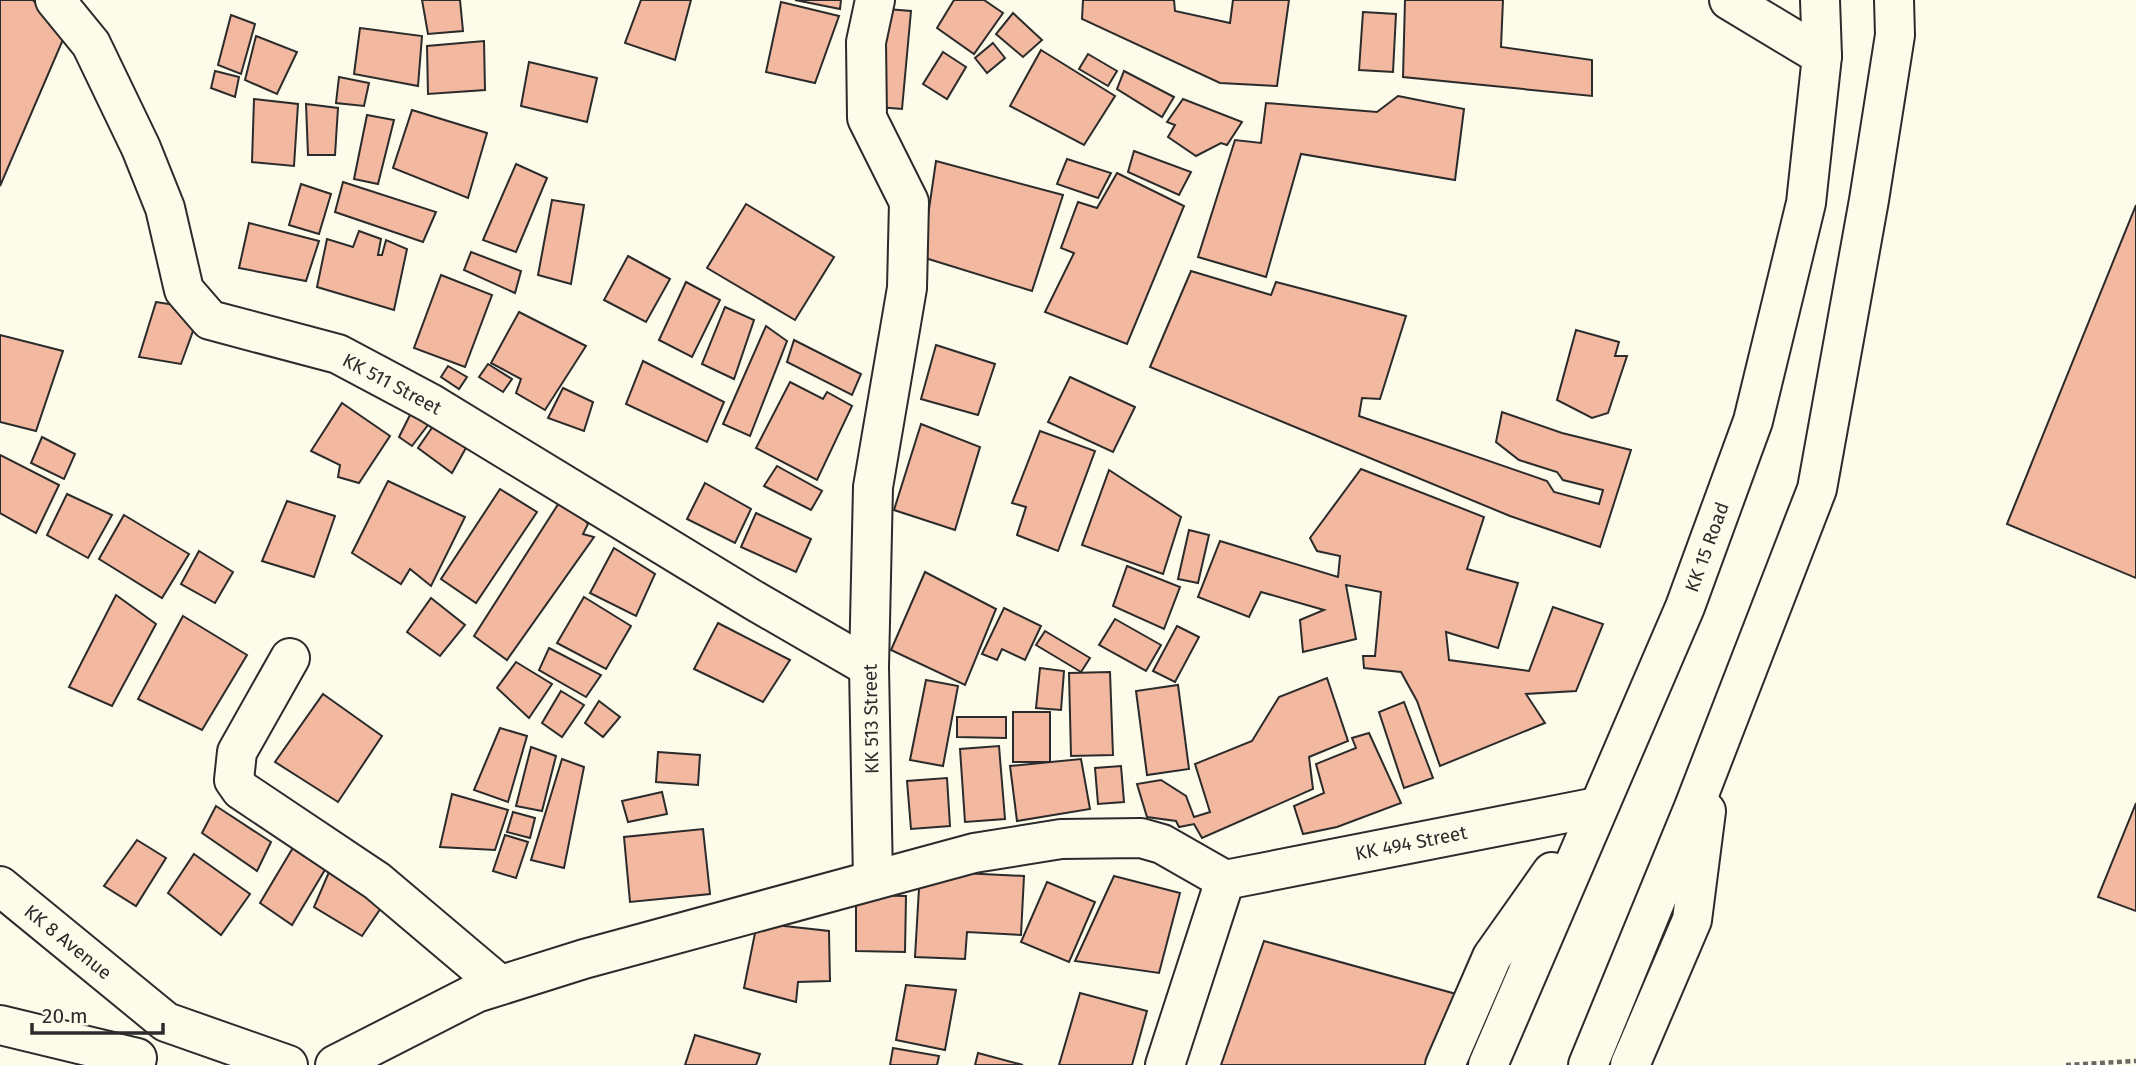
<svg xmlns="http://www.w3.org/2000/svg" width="2136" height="1065" font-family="'Fira Sans',sans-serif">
<rect width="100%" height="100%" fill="#fdfbea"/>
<g fill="#f2b8a0" stroke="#2b2b2b" stroke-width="2">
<path d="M0,0H33L65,35L0,186Z"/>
<path d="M422,0H460L463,31L428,34Z"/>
<path d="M641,0H691L675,60L625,43Z"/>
<path d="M795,0H841L840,9Z"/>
<path d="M954,0H984L1003,13L974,54L937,28Z"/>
<path d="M1083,0H1174L1175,11L1230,23L1233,0H1289L1277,86L1220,83L1082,19Z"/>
<path d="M1405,0H1503L1501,47L1592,60V96L1403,77Z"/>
<path d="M781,2L839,16L815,83L766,72Z"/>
<path d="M887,9L911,11L902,109L878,107Z"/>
<path d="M1363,12L1396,14L1393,72L1359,70Z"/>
<path d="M1013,13L1042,40L1023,57L996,34Z"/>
<path d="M231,15L255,24L241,74L218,65Z"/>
<path d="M360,28L422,36L418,86L354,74Z"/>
<path d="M256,36L297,52L277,94L245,80Z"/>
<path d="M484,41L485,90L428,94L427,46Z"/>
<path d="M993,43L1005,58L987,73L975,58Z"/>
<path d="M1041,50L1115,96L1084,145L1010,106Z"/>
<path d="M943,52L966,67L947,99L923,84Z"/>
<path d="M1088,54L1117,71L1108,86L1079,69Z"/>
<path d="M529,62L597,78L587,122L521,106Z"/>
<path d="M215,71L239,77L235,97L211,88Z"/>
<path d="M1124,71L1174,97L1162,117L1117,89Z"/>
<path d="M339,77L369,83L364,106L336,103Z"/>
<path d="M1398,96L1464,109L1455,180L1301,154L1266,277L1198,257L1235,140L1261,143L1266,103L1377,112Z"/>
<path d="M254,99L298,104L294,166L252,162Z"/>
<path d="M1183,99L1242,122L1227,145L1221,143L1196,156L1168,137L1175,125L1167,122Z"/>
<path d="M306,104L338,108L335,155H308Z"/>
<path d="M412,110L487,133L468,198L393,168Z"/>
<path d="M367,115L394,120L378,184L354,179Z"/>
<path d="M1134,151L1191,172L1179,195L1128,172Z"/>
<path d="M1067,159L1111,173L1098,198L1057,184Z"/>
<path d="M936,161L1063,195L1032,291L922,257Z"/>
<path d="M516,164L547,178L516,252L483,240Z"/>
<path d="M1117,173L1184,206L1127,344L1045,312L1074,253L1061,248L1078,202L1097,208Z"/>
<path d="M343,182L436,212L423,242L335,212Z"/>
<path d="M301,184L331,194L319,234L289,225Z"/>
<path d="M552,200L584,205L571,284L538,275Z"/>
<path d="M746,204L834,257L795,320L707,268Z"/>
<path d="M2136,205V578L2007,524Z"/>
<path d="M249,223L319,241L306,281L239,268Z"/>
<path d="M359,231L381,239L378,255H382L386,240L407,249L394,310L317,287L327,239L353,247Z"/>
<path d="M471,252L521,271L515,293L464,270Z"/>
<path d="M628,256L670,279L646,322L604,300Z"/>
<path d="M1191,271L1271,295L1276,282L1406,316L1380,399L1362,398L1359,416L1547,481L1554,492L1599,504L1603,490L1563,480L1557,472L1519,460L1496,442L1502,412L1562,433L1631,450L1600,547L1510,516L1150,367Z"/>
<path d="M441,275L492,295L465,367L414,348Z"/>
<path d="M686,282L720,300L692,357L659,340Z"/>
<path d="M156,302L201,309L181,364L139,357Z"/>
<path d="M725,307L754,320L734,379L702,364Z"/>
<path d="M519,312L586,346L545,410L516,393L521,379L491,363Z"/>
<path d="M766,326L787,341L750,436L723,424Z"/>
<path d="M1576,330L1619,342L1615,356H1627L1608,413L1592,418L1557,400Z"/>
<path d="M0,335L63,351L36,431L0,422Z"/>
<path d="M794,340L861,374L852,395L787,362Z"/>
<path d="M936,345L995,364L978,415L921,399Z"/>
<path d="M643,361L724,402L707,442L626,404Z"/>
<path d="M488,364L512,379L503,392L479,377Z"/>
<path d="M448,366L467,377L459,389L441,377Z"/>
<path d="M1070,377L1135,407L1113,452L1048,422Z"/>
<path d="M790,382L823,399L827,392L852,406L817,480L756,448Z"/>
<path d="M563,388L593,402L584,431L548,418Z"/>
<path d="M342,403L390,436L359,483L338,477L340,465L311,451Z"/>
<path d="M413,409L431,421L412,446L399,437Z"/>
<path d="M440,416L472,437L452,473L418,448Z"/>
<path d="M921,424L980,447L955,530L894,510Z"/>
<path d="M1040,431L1095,451L1058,551L1017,535L1026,507L1012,503Z"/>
<path d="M42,437L75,454L64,479L31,463Z"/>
<path d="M0,455L59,485L36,533L0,513Z"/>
<path d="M777,466L822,491L811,510L764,486Z"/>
<path d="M1361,469L1484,517L1467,569L1518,583L1498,648L1446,632L1449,660L1529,671L1553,607L1603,624L1576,691L1526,694L1545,723L1440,766L1417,701L1401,672L1364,668L1363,656H1375L1381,592L1346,585L1356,639L1303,652L1300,620L1324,610L1261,592L1249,617L1198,597L1220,541L1338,577L1340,556L1317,551L1310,538Z"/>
<path d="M1109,470L1181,517L1163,574L1082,545Z"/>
<path d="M388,481L465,517L431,586L410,569L401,584L352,553Z"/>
<path d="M705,483L751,509L735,543L687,519Z"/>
<path d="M500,489L537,512L476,603L441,579Z"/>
<path d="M67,494L112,515L88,558L47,535Z"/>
<path d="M564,495L588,524L583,534L594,537L507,660L474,636Z"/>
<path d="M287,501L335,516L314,577L262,561Z"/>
<path d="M756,513L811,539L796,572L741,547Z"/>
<path d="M124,515L189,554L162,598L99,559Z"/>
<path d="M1189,530L1209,535L1198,583L1178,579Z"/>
<path d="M614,548L655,574L636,616L590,593Z"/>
<path d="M199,551L233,572L215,603L181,584Z"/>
<path d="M1127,566L1180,587L1164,629L1113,606Z"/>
<path d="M925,572L996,609L965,685L891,650Z"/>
<path d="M116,595L156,624L112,706L69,687Z"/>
<path d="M584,597L631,626L606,669L557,643Z"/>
<path d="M431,598L465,625L440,656L407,632Z"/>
<path d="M1004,608L1041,626L1025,660L1002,649L997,660L982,654Z"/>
<path d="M183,616L247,655L202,730L138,699Z"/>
<path d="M1115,619L1161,645L1146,671L1099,645Z"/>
<path d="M718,623L790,660L763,702L694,669Z"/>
<path d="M1177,626L1199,637L1175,682L1153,671Z"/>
<path d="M1045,631L1090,658L1081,672L1036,645Z"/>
<path d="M549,648L601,675L586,697L539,670Z"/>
<path d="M516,662L552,684L529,718L497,688Z"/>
<path d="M1040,668L1064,671L1061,710L1036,708Z"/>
<path d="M1110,672L1113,755L1071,756L1069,673Z"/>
<path d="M1327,678L1348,741L1309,757L1313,789L1202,838L1194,824L1179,827L1176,821L1147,817L1137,784L1161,780L1186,796L1194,817L1210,812L1195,764L1252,741L1279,697Z"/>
<path d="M926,680L958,686L943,766L910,760Z"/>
<path d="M1178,685L1189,769L1147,775L1136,691Z"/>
<path d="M561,691L584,705L562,737L542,723Z"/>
<path d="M323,694L382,736L338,802L275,762Z"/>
<path d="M599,701L620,717L603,737L585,723Z"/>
<path d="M1404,702L1433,778L1404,788L1379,712Z"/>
<rect x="1013" y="712" width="37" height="50"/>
<path d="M957,717H1006V738L957,737Z"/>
<path d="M500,728L527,736L508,802L474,790Z"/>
<path d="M1369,733L1401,803L1337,827L1303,834L1294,806L1324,793L1316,764L1356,748L1352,738Z"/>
<path d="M999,746L1005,819L965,822L960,749Z"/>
<path d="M531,747L556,756L542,811L516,806Z"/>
<path d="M658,752L700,755L698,785L656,782Z"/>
<path d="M562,759L584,767L564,868L531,860Z"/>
<path d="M1081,759L1090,809L1017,821L1010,766Z"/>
<path d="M1121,766L1124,802L1098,804L1095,768Z"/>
<path d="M947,778L950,826L911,829L907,781Z"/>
<path d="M662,792L667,814L628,822L622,801Z"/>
<path d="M452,794L508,810L495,850L440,847Z"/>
<path d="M2136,803V911L2098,897Z"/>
<path d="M216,806L271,842L257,871L202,833Z"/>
<path d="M513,812L535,818L530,838L507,832Z"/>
<path d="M703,829L710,894L630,902L624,837Z"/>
<path d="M505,835L528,842L516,878L493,871Z"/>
<path d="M137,840L166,858L136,906L104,886Z"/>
<path d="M297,841L329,863L292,925L260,903Z"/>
<path d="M194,854L250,894L221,935L168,893Z"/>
<path d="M332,865L387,899L362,936L314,907Z"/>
<path d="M920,871L1024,876L1021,935L967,932L965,959L915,957Z"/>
<path d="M1114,876L1180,893L1159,973L1075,961Z"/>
<path d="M1047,882L1095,902L1069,962L1021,942Z"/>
<path d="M856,895L906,896L905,952L856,951Z"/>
<path d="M757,923L829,931L830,981L798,982L796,1002L744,988Z"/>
<path d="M1264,941L1467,997L1436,1065H1221Z"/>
<path d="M906,985L956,990L945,1050L896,1040Z"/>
<path d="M1080,993L1147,1011L1132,1065H1059Z"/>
<path d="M695,1035L760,1054L756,1065H685Z"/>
<path d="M893,1048L939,1056L937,1065H890Z"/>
<path d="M978,1053L1023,1065H975Z"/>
</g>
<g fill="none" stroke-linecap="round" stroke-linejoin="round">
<g stroke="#2b2b2b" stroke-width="42">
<g id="minor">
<path d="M55,0L91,44L141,148L165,208L184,290L210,320L338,354L430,403L755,601L869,667"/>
<path d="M1729,0L1822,56"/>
<path d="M290,658L237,752L234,780L241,790L377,881L500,985"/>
<path d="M873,880L869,667L873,487L907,288L909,202L867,118L866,42L875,0"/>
<path d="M0,1025L137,1058"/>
<path d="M335,1065L476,993L584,959L974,853L1061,839L1141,838L1162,844L1225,880"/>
<path d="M1165,1065L1225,880L1597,807"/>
</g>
</g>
<g stroke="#2b2b2b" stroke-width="42">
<path id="major" d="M0,886L166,1022L288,1065"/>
</g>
<g stroke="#2b2b2b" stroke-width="42">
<g id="highway">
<path d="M1445,1065L1492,957L1552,872"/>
<path d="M1488,1065L1685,607L1753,421L1806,203L1822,56L1820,0"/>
<path d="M1588,1065L1694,807L1817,489L1869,200L1895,35L1894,0"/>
<path d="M1630,1065L1692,920L1706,811"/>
</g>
</g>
<path stroke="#6a6964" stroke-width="4.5" stroke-dasharray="5 3.5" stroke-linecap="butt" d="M2066,1065L2136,1061"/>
<use href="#minor" stroke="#fdfbea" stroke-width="38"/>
<use href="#major" stroke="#fdfbea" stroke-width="38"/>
<use href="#highway" stroke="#fdfbea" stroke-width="38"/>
</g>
<g text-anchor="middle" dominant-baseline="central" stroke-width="5" stroke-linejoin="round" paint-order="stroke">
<g font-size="19" fill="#2b2b2b" stroke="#fdfbea">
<text transform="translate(392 384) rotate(28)">KK 511 Street</text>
<text transform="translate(1707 547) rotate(-70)">KK 15 Road</text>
<text transform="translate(871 719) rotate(-91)">KK 513 Street</text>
<text transform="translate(1411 843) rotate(-11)">KK 494 Street</text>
<text transform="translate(68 942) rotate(39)">KK 8 Avenue</text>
</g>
</g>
<path d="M32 1023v10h131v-10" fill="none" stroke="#2b2b2b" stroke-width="3.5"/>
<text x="42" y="1023" font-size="21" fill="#2b2b2b" stroke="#fdfbea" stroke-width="5" paint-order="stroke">20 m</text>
</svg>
